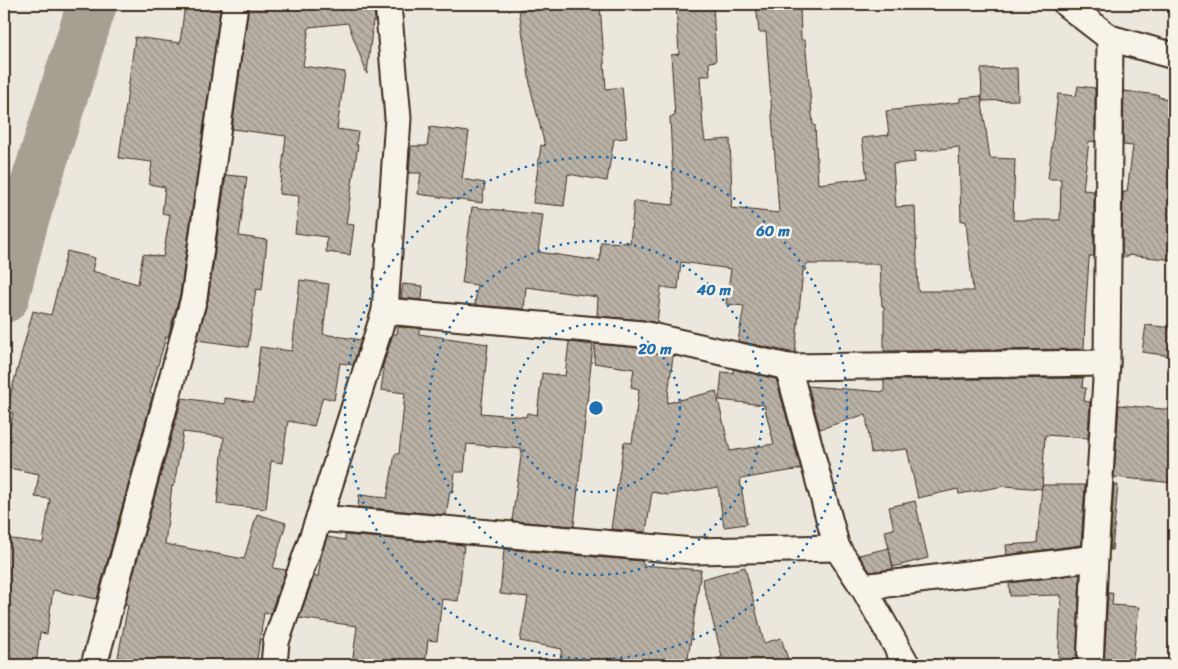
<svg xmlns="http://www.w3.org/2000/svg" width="1178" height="669" font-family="Sriracha,sans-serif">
<defs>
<pattern id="building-back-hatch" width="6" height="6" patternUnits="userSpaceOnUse" patternTransform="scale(1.25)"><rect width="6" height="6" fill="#bab2a7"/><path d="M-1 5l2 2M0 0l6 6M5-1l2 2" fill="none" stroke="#989187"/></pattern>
</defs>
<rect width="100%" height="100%" fill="#ece7dc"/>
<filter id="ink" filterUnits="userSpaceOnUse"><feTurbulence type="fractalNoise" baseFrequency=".02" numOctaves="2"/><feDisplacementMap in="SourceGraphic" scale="10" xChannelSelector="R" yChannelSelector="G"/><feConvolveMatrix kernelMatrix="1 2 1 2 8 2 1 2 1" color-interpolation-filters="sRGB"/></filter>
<g filter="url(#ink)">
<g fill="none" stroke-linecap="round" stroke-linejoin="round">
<path stroke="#a89f93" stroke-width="50" d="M4,298L23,223L92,4"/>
</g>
<g fill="url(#building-back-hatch)" stroke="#3b2a1e" fill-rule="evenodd">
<path d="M185,4H221L180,295L168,337H166L150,393L153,394L97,599L53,590L47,634L40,633L36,665L4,664V538L43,543L50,499L35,497L39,474L4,467V456L13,413L6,411L33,311L51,315L67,251L95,258L92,271L138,284L143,254L163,257L170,215L162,213L165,187L149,184L152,162L119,158L135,37L180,43Z"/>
<path d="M249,4H374L375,21H373L367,74L348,23L309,27L303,66L345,72L337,129L358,132L356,145H358L346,224L354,225L350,255L326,252L327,237L295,233L299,196L279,194L286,136L232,129Z"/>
<path d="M540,4H600L606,89L622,87L627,138L614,139L607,181L568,174L564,206L533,203L541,145L545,146L531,90L519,10L541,6Z"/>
<path d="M676,4H713L716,61L709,62L710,76H700L703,128L705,141L730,139L732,196L731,208L779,213L766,32H759L756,4H800L801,40H805L813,125H815L818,184L867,178L862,138L889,135L886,111L960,102V98L981,96L990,158L1015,159L1013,220H1060L1061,179H1048L1058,94L1076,96L1078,86L1095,88V142L1089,141L1083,190L1094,191V256H1090L1089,259L1085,319L1084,349L884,351V306H882L880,264H806V270H803L795,353L738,341L744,306L726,304L731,269L681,262L678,289L661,287L657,323L643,320L597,316L598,297L526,287L524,309L475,305L477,285L462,283L472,207L543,215L538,252L600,261L601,242L630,243L634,201L674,205L670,117L675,116L671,55L679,54ZM959,147L961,221H966L973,291H918L915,206L896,207L893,164L915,162L914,152Z"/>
<path d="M1017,68L1018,100L982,101L981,69Z"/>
<path d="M1124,91L1159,95L1158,97L1174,100V260L1128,255V257H1122L1123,192H1127L1133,146L1123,145Z"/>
<path d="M430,127L469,132L462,179L485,183L482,203L418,194L421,173H409L411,146H427Z"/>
<path d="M226,175L247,177L239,236L267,240L262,290L256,289L248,347L197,340L208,300Z"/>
<path d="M300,280L329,284L323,334L361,340L353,365L340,363L334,400L323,397L314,426L288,421L282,463L271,461L266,509L217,504L224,437L183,432L174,486H172L165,544L244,559L257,514L286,523L273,568L286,570L270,614L264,613L256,665H163L118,657L128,605L125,604L182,398L225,404V398L254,402L260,347L292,351Z"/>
<path d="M403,284L423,286L422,300L401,298Z"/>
<path d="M1146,325L1174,328L1171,356L1142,352Z"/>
<path d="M398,327L419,328V334L488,344L481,413L526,417L527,413L537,415L542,373L565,376L569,342L593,345L574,526L512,521L522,449L467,444L464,472H455L453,491H450L446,515L358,507L359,495L387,498L395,454H399L405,393L381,390L384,369H382L393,334H397Z"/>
<path d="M595,344L640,348L654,351V353L673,356L667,403L716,391L730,451L774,444L764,405L719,400L722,372L733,373V369L776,379L801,469L740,479L747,524L724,527L718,487L668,495L652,492L646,532L611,529L624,442L632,443L639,389L631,387L634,369L594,363Z"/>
<path d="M1083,378L1082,388H1086L1084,401L1090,402L1088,438L1045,435L1042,489L1005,486L959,494L958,489L918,498L907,449L871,453L866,414L820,429L808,386L884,392V380Z"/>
<path d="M1119,405L1174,410L1169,457L1174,458V483L1114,477Z"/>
<path d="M1042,485H1085L1081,545L1007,555L1006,545L1037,543Z"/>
<path d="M1114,485H1118L1112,550H1110Z"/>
<path d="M915,501L928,558L893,567L885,531L894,529L889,507Z"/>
<path d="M345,535L464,545L458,601L442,599L437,641L428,640L425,665H352L357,626L299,618L314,576L318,577L321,556L327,537L345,540Z"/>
<path d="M889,548L893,569L870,572L859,555Z"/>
<path d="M504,549L642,561L643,565L701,570L687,665H559L562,649L520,641L528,597L500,594Z"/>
<path d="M745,567L764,643L781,638L790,665H711L710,661L722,657L702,579Z"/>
<path d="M1080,574L1076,665H1058L1061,595L1010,596L1009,583Z"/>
<path d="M1108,593H1113L1112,605L1139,607L1132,665H1104Z"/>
</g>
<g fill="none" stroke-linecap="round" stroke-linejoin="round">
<g stroke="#3b2a1e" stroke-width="29">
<g id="street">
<path d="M1066,4L1110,38L1174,56"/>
<path d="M385,311L642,334L788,367L1107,363"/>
<path d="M788,367L837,548L863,587L907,665"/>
<path d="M319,518L693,551L837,548"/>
<path d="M863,587L1095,558"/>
<path d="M94,665L194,298L235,4"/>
<path d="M274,665L276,642L319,518L385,311L398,118L388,4"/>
<path d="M1090,665L1095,558L1107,363L1110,38"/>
</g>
</g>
<use href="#street" stroke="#f7f3e8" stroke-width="25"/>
</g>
</g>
<g fill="none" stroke="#1f6fb2" stroke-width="2.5" stroke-dasharray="2.5 5">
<circle cx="596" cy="408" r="84"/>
<circle cx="596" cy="408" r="167"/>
<circle cx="596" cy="408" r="251"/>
</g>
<circle cx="596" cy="408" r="8" fill="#1f6fb2" stroke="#f7f3e8" stroke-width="2.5"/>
<g font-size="15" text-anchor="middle" font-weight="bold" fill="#1f6fb2" stroke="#f7f3e8" stroke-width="5" stroke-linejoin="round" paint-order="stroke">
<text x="773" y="236">60 m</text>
<text x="714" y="295">40 m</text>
<text x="655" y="354">20 m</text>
</g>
<rect width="1178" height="669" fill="none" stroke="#f7f3e8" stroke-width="20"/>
<rect x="10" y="10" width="1158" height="649" fill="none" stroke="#3b2a1e" stroke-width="2" filter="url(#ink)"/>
</svg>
